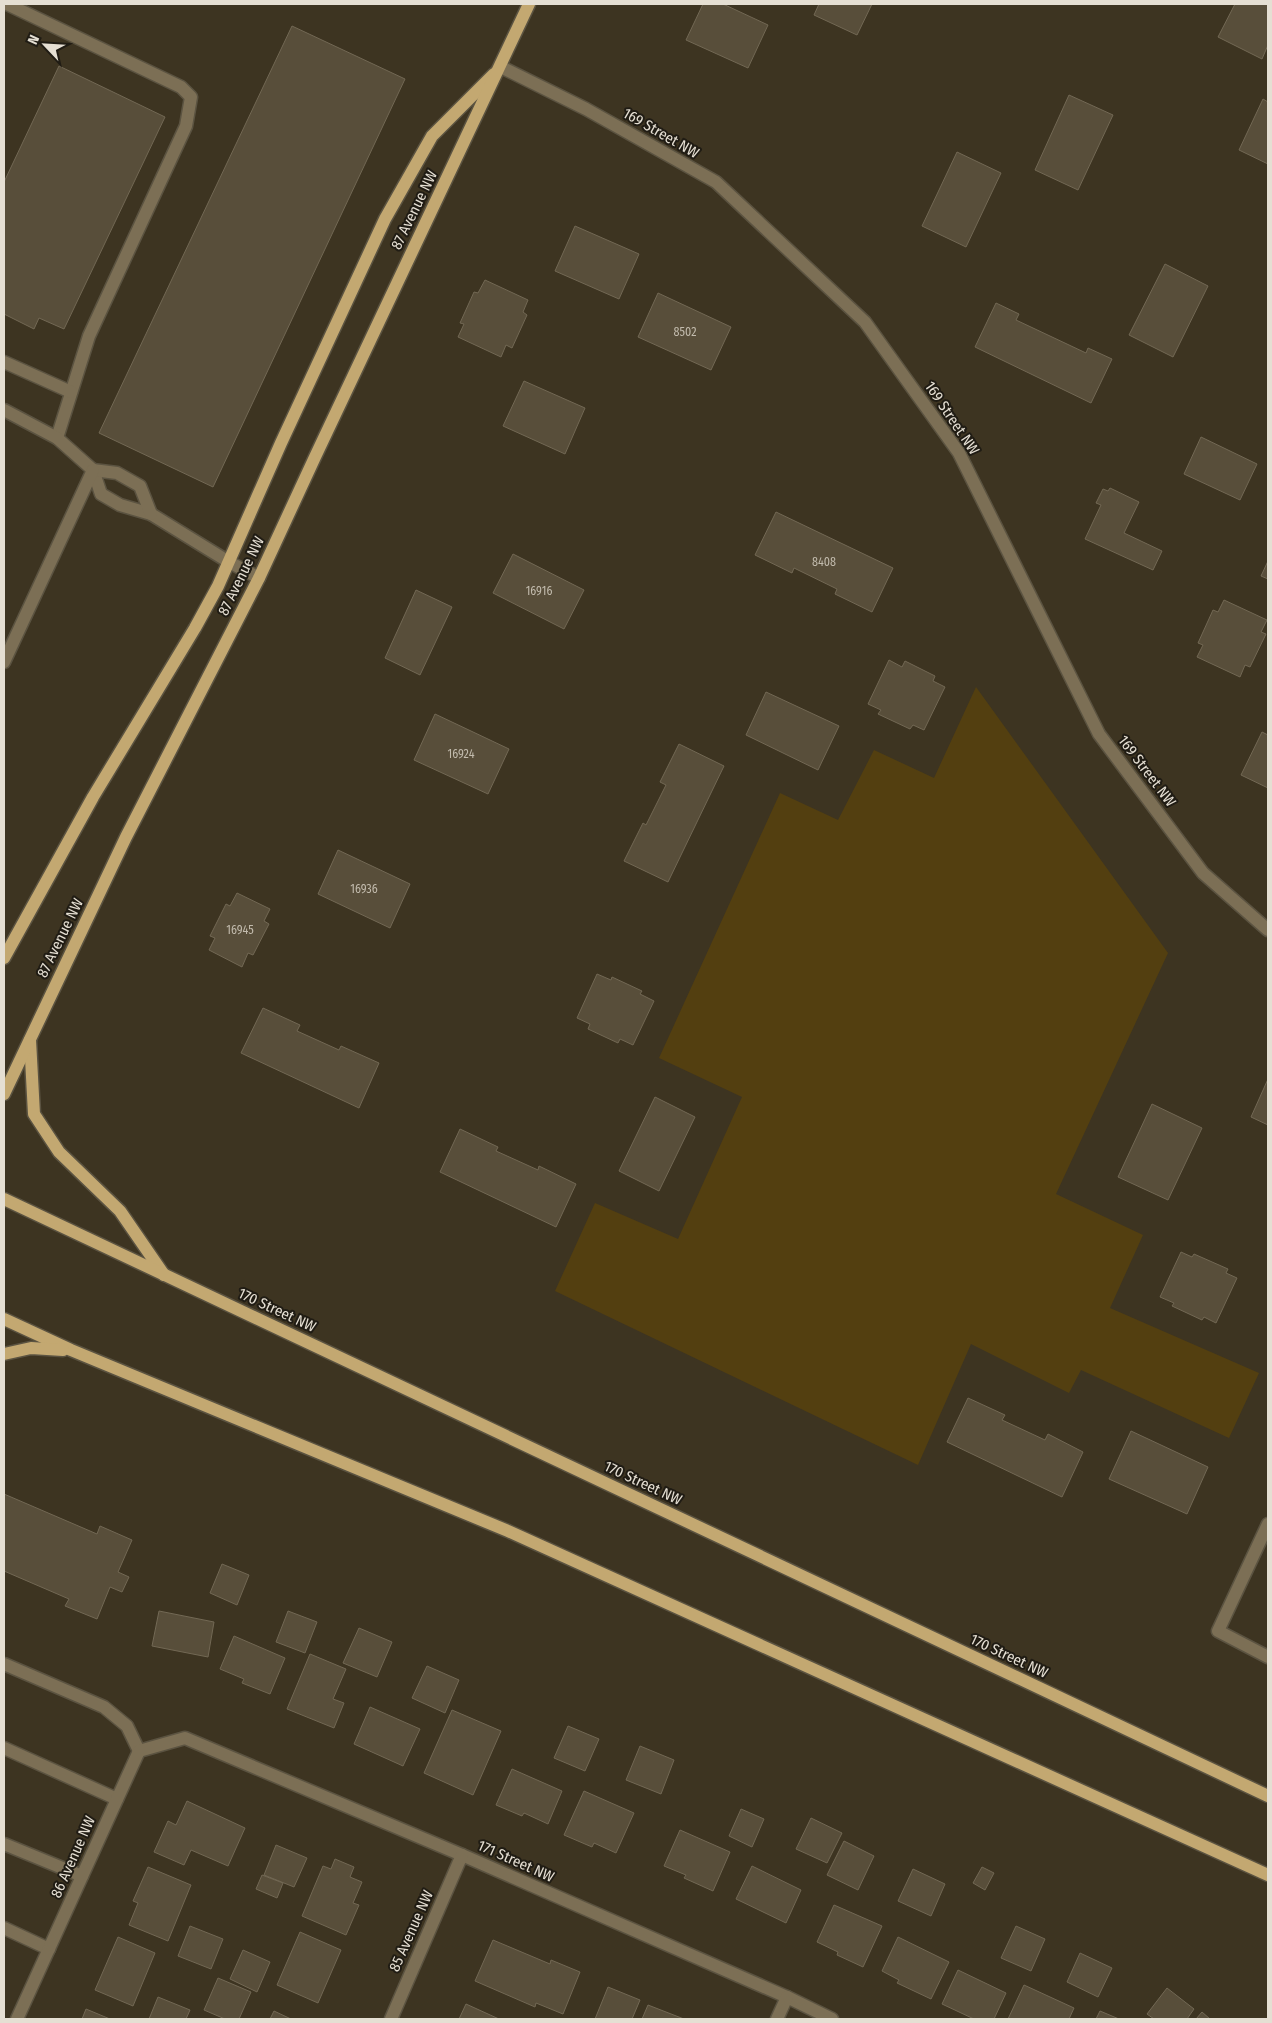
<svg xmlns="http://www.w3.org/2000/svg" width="1272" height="2023" font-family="'Fira Sans Condensed',sans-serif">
<rect width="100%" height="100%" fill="#3d3421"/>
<path fill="#533f10" d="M976,687L1168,953L1056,1194L1143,1235L1110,1308L1259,1373L1229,1438L1081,1370L1069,1393L971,1344L918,1465L555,1291L595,1203L678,1239L742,1097L659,1058L780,793L838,820L874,750L934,778Z"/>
<g fill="#584e3a" stroke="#726854">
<path d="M703,4H723L768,25L748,68L686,40Z"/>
<path d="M819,4H872L857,35L814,15Z"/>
<path d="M1235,4H1268V45L1262,59L1218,37Z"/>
<path d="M292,26L405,79L213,487L99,433Z"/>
<path d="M59,66L165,117L64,329L39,318L34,329L4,314V182Z"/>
<path d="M1069,95L1113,115L1078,190L1035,170Z"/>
<path d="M1263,99L1268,102V164L1239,150Z"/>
<path d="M957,152L1001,173L966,247L922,226Z"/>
<path d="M575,226L639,254L619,299L555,271Z"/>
<path d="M1165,264L1208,286L1173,357L1129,335Z"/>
<path d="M485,280L528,300L523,312L527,315L512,348L506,345L501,357L458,337L464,324L460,323L474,292L478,293Z"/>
<path d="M658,293L731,327L711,370L638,337Z"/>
<path d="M996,303L1019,314L1016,320L1086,353L1088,348L1112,359L1091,403L975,347Z"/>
<path d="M524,381L585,408L565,454L503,426Z"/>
<path d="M1201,437L1257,464L1240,500L1184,474Z"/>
<path d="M1110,488L1139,502L1124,533L1162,551L1153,570L1085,539L1101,505L1096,503L1103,489L1108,491Z"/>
<path d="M776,512L893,568L872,612L835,594L837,589L794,568L792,573L755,555Z"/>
<path d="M513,554L584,590L564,629L493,593Z"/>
<path d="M1268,561V579L1261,576Z"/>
<path d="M416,590L452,607L420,675L385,658Z"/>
<path d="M1224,600L1267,620L1261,632L1266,634L1250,667L1245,665L1240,677L1197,657L1203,645L1198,643L1213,610L1218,612Z"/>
<path d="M889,660L902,667L905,661L935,676L933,681L945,687L924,730L913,725L910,729L878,714L881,710L868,704Z"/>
<path d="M766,692L839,726L818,770L746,735Z"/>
<path d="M435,714L509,749L488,794L414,760Z"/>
<path d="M1262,732L1268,735V788L1241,775Z"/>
<path d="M679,744L724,766L668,882L624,861L643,823L646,825L666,785L660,782Z"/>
<path d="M338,850L410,884L390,928L318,894Z"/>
<path d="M237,893L270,909L264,921L269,924L253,955L248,953L242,967L209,950L215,938L210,936L226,904L230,906Z"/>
<path d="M597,974L611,980L612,977L642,991L640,994L654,1001L633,1045L620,1039L618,1043L588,1029L590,1024L577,1018Z"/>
<path d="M263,1008L300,1025L297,1031L339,1050L341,1046L379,1063L359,1108L241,1053Z"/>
<path d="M1268,1079V1125L1251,1117Z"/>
<path d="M655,1097L695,1117L659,1191L619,1171Z"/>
<path d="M1152,1104L1202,1128L1168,1200L1118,1177Z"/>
<path d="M460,1129L498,1147L496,1151L538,1170L539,1166L576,1184L556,1227L440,1172Z"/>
<path d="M1181,1252L1192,1257L1194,1254L1228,1269L1226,1273L1237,1278L1216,1323L1204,1317L1202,1320L1172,1306L1174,1303L1160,1297Z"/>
<path d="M968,1398L1005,1415L1002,1420L1045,1440L1048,1434L1083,1452L1062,1497L947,1442Z"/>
<path d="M1131,1431L1208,1467L1187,1514L1109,1479Z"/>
<path d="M4,1494L97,1534L100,1526L132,1540L118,1572L129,1577L122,1592L110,1587L97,1619L65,1606L69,1599L4,1571Z"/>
<path d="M222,1564L249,1575L237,1605L210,1593Z"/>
<path d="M159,1611L214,1622L208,1657L152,1646Z"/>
<path d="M288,1611L317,1622L305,1653L276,1642Z"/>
<path d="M359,1628L392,1642L377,1677L343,1663Z"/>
<path d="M234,1636L285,1658L270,1694L242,1683L244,1679L220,1669Z"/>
<path d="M310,1654L346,1669L333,1699L344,1703L334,1728L287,1709Z"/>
<path d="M427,1666L459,1680L445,1713L412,1698Z"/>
<path d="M370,1707L420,1729L403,1766L354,1744Z"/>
<path d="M452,1710L501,1731L473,1795L424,1773Z"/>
<path d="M568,1726L599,1739L585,1771L554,1758Z"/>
<path d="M640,1746L674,1760L661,1794L626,1780Z"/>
<path d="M512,1769L562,1791L548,1824L524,1813L522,1816L496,1805Z"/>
<path d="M584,1791L634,1813L616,1853L594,1843L592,1847L564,1835Z"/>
<path d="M187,1801L245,1828L228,1866L191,1850L184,1865L154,1852L168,1821L176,1825Z"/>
<path d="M741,1809L764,1819L752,1847L729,1836Z"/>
<path d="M811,1818L842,1833L827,1863L796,1849Z"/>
<path d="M680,1830L730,1852L713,1891L684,1878L686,1875L664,1866Z"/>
<path d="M844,1841L874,1856L858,1890L827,1875Z"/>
<path d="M276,1845L307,1858L294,1887L264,1875Z"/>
<path d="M335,1859L354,1867L350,1877L362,1882L353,1903L359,1905L346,1935L302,1916L323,1866L331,1869Z"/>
<path d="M752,1866L801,1890L786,1923L736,1899Z"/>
<path d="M148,1867L191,1885L168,1941L129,1925L138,1903L133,1901Z"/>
<path d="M982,1867L994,1873L985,1890L973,1883Z"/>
<path d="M913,1869L945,1884L931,1916L898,1901Z"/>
<path d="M262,1875L283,1883L277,1898L256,1889Z"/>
<path d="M834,1905L882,1926L863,1967L837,1955L838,1952L817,1942Z"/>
<path d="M190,1926L223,1939L211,1969L178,1956Z"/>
<path d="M1016,1926L1045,1939L1031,1971L1001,1958Z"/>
<path d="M300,1932L341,1950L318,2003L277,1985Z"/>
<path d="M118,1937L155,1953L133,2006L95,1990Z"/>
<path d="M898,1937L949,1962L931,1999L897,1983L899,1980L882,1971Z"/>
<path d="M493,1940L550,1964L551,1960L580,1972L563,2014L536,2003L535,2007L475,1981Z"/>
<path d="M243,1950L270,1962L257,1992L230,1979Z"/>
<path d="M1080,1953L1112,1968L1098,1997L1067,1982Z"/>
<path d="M958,1970L1006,1993L994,2019H974L942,2004Z"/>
<path d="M218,1978L251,1992L239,2019H225L204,2010Z"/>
<path d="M1024,1985L1074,2008L1069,2019H1008Z"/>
<path d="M608,1987L640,2000L632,2019H595Z"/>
<path d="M1167,1988L1194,2009L1187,2019H1154L1147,2014Z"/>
<path d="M158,1997L190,2010L186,2019H149Z"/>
<path d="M466,2004L499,2019H459Z"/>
<path d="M648,2005L684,2019H642Z"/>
<path d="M86,2009L110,2019H82Z"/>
<path d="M274,2011L291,2019H270Z"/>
<path d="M1100,2011L1119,2019H1096Z"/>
<path d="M1202,2012L1210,2019H1196Z"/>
</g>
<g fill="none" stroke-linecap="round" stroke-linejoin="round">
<g stroke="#5b5341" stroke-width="15">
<g id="minor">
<path d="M7,4L181,87L191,97L186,126L89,336L57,438"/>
<path d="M501,67L586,109L716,182L865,322L959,453L1099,734L1203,873L1268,930"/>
<path d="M4,362L71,392"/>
<path d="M4,410L57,438L93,470L101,494L120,505L151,514L229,562L259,578"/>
<path d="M93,470L117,473L140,486L151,514"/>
<path d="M4,662L93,470"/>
<path d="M1268,1524L1218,1631L1268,1657"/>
<path d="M4,1664L104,1707L127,1726L139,1751"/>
<path d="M4,1748L117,1799"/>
<path d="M4,1844L82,1876"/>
<path d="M4,1928L49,1949"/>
<path d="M17,2019L139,1751L185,1738L462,1855L787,1997L832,2019"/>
<path d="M391,2019L462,1855"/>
<path d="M777,2019L787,1997"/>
</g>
</g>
<g stroke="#5b5341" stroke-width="15">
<g id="major">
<path d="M4,958L93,797L195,628L218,586L281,443L385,219L432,136L494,74"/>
<path d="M30,1040L34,1114L59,1152L120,1211L164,1275"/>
<path d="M4,1094L126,837L259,578L315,457L529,4"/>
<path d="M4,1199L1268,1796"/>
<path d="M4,1319L71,1350L508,1531L1268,1875"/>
<path d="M4,1354L31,1348L63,1350"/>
</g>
</g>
<use href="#minor" stroke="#7c6f55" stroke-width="12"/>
<use href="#major" stroke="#c3a871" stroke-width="12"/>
</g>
<g text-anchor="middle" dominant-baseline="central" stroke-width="4" stroke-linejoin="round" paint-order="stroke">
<g font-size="12" fill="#c2bbad">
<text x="685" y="332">8502</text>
<text x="824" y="562">8408</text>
<text x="539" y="591">16916</text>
<text x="461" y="754">16924</text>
<text x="364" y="889">16936</text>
<text x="240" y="930">16945</text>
</g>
<g font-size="15" fill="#e5dfd3" stroke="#201c14">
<text transform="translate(661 133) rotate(30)">169 Street NW</text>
<text transform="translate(414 210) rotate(-64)">87 Avenue NW</text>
<text transform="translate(952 418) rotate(56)">169 Street NW</text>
<text transform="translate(241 576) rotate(-64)">87 Avenue NW</text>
<text transform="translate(1147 771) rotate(53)">169 Street NW</text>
<text transform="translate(60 938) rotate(-64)">87 Avenue NW</text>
<text transform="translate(277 1310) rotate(25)">170 Street NW</text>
<text transform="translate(643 1483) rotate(25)">170 Street NW</text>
<text transform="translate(1009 1656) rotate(25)">170 Street NW</text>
<text transform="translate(73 1857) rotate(-66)">86 Avenue NW</text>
<text transform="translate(516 1861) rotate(24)">171 Street NW</text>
<text transform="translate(411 1931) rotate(-66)">85 Avenue NW</text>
</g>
</g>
<rect width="1272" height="2023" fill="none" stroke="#e5dfd3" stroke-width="10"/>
<g transform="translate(45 45) rotate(295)" stroke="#201c14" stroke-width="4" paint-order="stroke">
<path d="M0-4L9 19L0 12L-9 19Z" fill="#e5dfd3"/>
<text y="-8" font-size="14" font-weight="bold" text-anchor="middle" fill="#e5dfd3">N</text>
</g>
</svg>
